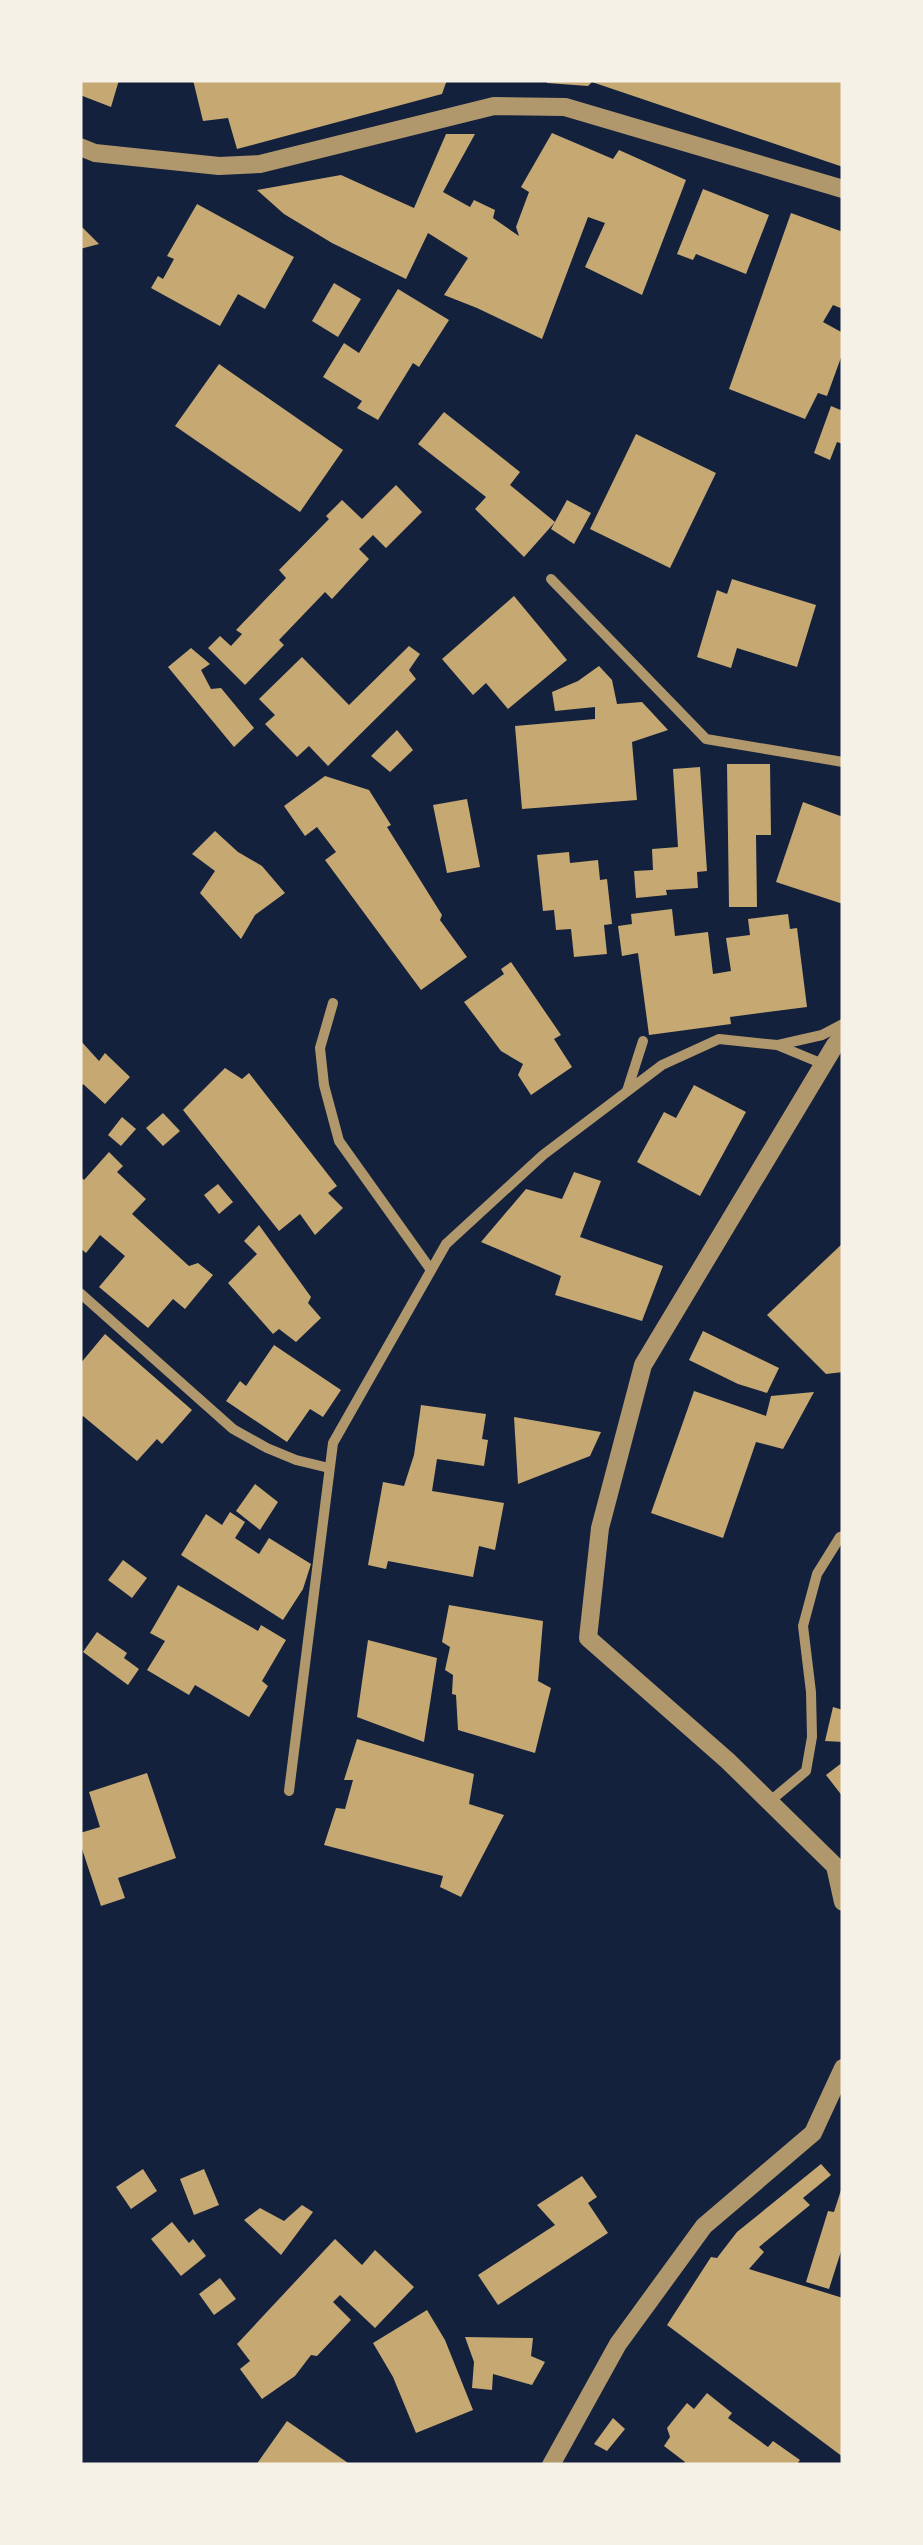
<svg xmlns="http://www.w3.org/2000/svg" width="923" height="2545" font-family="Rubik,sans-serif">
<rect width="100%" height="100%" fill="#14213d"/>
<g fill="#c6a872">
<path d="M80,80H119L111,107L80,95Z"/>
<path d="M193,80H447L442,94L237,149L228,118L203,121Z"/>
<path d="M547,80H843V167L592,82L588,86L547,83Z"/>
<path d="M552,133L613,159L619,150L686,180L642,295L585,267L605,223L588,217L542,339L477,308L444,295L468,258L428,233L406,279L332,243L284,214L257,190L341,175L414,208L446,134H475L443,192L470,207L474,200L495,210L493,218L519,236L516,227L529,192L521,187Z"/>
<path d="M703,189L769,215L746,274L696,254L693,260L677,254Z"/>
<path d="M197,204L294,257L265,309L238,294L220,326L151,288L158,276L163,279L174,259L167,256Z"/>
<path d="M791,213L843,232V309L833,305L823,322L843,333V352L827,396L818,393L805,419L729,389Z"/>
<path d="M80,225L99,244L80,249Z"/>
<path d="M334,283L361,299L338,337L312,321Z"/>
<path d="M398,289L449,320L419,367L413,363L378,420L357,408L362,401L323,377L344,343L359,353Z"/>
<path d="M219,364L343,450L300,512L175,426Z"/>
<path d="M831,406L843,411V444L837,442L830,460L814,453Z"/>
<path d="M444,412L520,472L510,485L555,522L524,557L475,509L486,497L418,444Z"/>
<path d="M636,434L716,473L670,568L590,529Z"/>
<path d="M396,485L422,512L386,548L373,535L359,549L369,559L332,599L325,592L279,640L284,645L245,685L208,648L220,636L231,646L242,634L236,630L286,578L279,570L329,519L326,516L342,500L362,519Z"/>
<path d="M567,500L591,513L574,544L551,529Z"/>
<path d="M732,579L816,605L797,667L737,648L731,668L697,657L717,590L727,594Z"/>
<path d="M514,596L567,660L508,709L486,683L473,695L442,659Z"/>
<path d="M409,646L420,654L409,670L416,679L328,766L309,746L297,757L265,724L275,715L259,699L302,657L349,705Z"/>
<path d="M191,648L210,664L201,670L211,689L221,688L254,728L234,747L168,667Z"/>
<path d="M599,666L612,680L617,704L642,702L668,730L632,742L637,800L522,809L515,726L595,719V707L555,711L552,692L578,681Z"/>
<path d="M397,730L413,750L390,772L371,756Z"/>
<path d="M727,764H770L771,835H756L757,907H729Z"/>
<path d="M700,767L707,871L697,872L698,888L666,890L667,895L636,898L634,871L653,870L652,849L678,847L673,769Z"/>
<path d="M325,776L369,790L391,825L387,827L442,915L440,920L467,957L421,990L325,860L336,852L317,827L305,836L284,806Z"/>
<path d="M467,799L480,867L447,873L433,805Z"/>
<path d="M803,802L843,817V904L776,882Z"/>
<path d="M215,831L238,852L262,866L285,893L255,915L241,939L200,893L215,871L192,854Z"/>
<path d="M569,852L570,863L598,860L600,880L607,879L612,924L604,925L607,954L574,957L571,929L556,930L554,910L543,911L537,855Z"/>
<path d="M672,909L675,936L708,932L713,974L731,971L726,938L750,935L748,919L788,914L790,929L797,928L807,1007L730,1017L731,1024L649,1035L638,953L622,956L618,926L632,924L631,914Z"/>
<path d="M511,962L561,1035L554,1039L572,1067L531,1095L518,1075L523,1064L501,1051L464,1002L504,974L501,969Z"/>
<path d="M80,1040L99,1061L105,1053L130,1077L105,1104L83,1084L80,1088Z"/>
<path d="M225,1068L242,1079L249,1073L337,1186L328,1193L343,1208L315,1235L300,1214L279,1231L183,1110Z"/>
<path d="M694,1085L746,1112L700,1196L637,1162L664,1112L676,1118Z"/>
<path d="M163,1113L180,1131L163,1146L146,1128Z"/>
<path d="M122,1117L136,1129L121,1146L108,1135Z"/>
<path d="M109,1152L123,1166L117,1172L146,1199L132,1214L189,1266L198,1263L213,1275L185,1309L173,1299L148,1328L99,1287L125,1256L100,1235L86,1253L80,1248V1176L84,1180Z"/>
<path d="M574,1172L601,1181L580,1237L663,1266L642,1321L555,1295L561,1276L481,1242L526,1189L562,1199Z"/>
<path d="M218,1184L233,1202L219,1214L204,1195Z"/>
<path d="M259,1225L311,1297L308,1303L321,1318L296,1342L279,1329L273,1334L228,1283L257,1254L244,1241Z"/>
<path d="M843,1243V1372L826,1374L767,1315Z"/>
<path d="M703,1331L779,1368L767,1393L738,1384L689,1360Z"/>
<path d="M105,1334L192,1410L162,1444L157,1439L137,1461L83,1416L80,1420V1364Z"/>
<path d="M274,1345L341,1390L323,1417L310,1409L287,1442L226,1401L240,1381L246,1386Z"/>
<path d="M694,1391L766,1416L771,1396L814,1392L783,1449L756,1442L723,1538L651,1513Z"/>
<path d="M421,1405L486,1414L482,1439L488,1440L484,1466L437,1459L432,1491L504,1503L495,1550L479,1546L473,1577L388,1561L386,1569L368,1565L383,1482L404,1486L414,1455Z"/>
<path d="M514,1417L601,1432L590,1456L518,1484Z"/>
<path d="M255,1484L278,1502L260,1530L236,1511Z"/>
<path d="M230,1512L245,1522L235,1538L259,1554L269,1538L311,1564L303,1589L283,1620L181,1555L206,1514L222,1525Z"/>
<path d="M123,1560L147,1578L132,1598L108,1580Z"/>
<path d="M178,1585L258,1631L261,1625L286,1640L262,1681L268,1686L249,1717L195,1685L189,1695L147,1670L165,1641L150,1633Z"/>
<path d="M449,1605L543,1621L538,1681L551,1688L535,1753L458,1730L456,1695L452,1694L453,1675L445,1670L450,1647L442,1642Z"/>
<path d="M97,1632L127,1653L124,1658L139,1669L128,1685L83,1652Z"/>
<path d="M368,1640L437,1658L424,1742L357,1717Z"/>
<path d="M833,1707L843,1710V1742L825,1741Z"/>
<path d="M357,1739L474,1774L469,1804L504,1815L461,1897L440,1887L443,1876L324,1845L336,1808L345,1809L353,1780H344Z"/>
<path d="M843,1762V1797L826,1775Z"/>
<path d="M147,1773L176,1858L118,1878L125,1898L101,1906L80,1843V1833L100,1827L89,1792Z"/>
<path d="M821,2164L831,2175L803,2198L810,2205L759,2247L764,2252L749,2269L843,2298V2457L667,2325L711,2257L717,2258L737,2232Z"/>
<path d="M143,2169L157,2191L131,2209L116,2187Z"/>
<path d="M204,2169L219,2205L194,2215L180,2179Z"/>
<path d="M582,2176L597,2197L588,2203L608,2233L498,2305L478,2275L555,2225L537,2205Z"/>
<path d="M842,2187L843,2245L829,2289L806,2282L828,2211L834,2212Z"/>
<path d="M302,2205L313,2212L281,2255L244,2220L260,2208L284,2221Z"/>
<path d="M172,2222L189,2243L193,2239L206,2256L181,2276L151,2239Z"/>
<path d="M335,2239L362,2265L375,2250L414,2287L375,2328L340,2295L333,2302L351,2320L317,2356L311,2355L295,2376L262,2399L240,2369L250,2361L237,2344Z"/>
<path d="M220,2278L236,2299L214,2315L199,2294Z"/>
<path d="M427,2310L445,2340L473,2410L416,2433L393,2377L373,2343Z"/>
<path d="M465,2337L533,2338L531,2356L545,2362L532,2385L493,2374L492,2390L472,2388L474,2362Z"/>
<path d="M707,2393L732,2413L728,2418L768,2447L773,2441L800,2460L796,2465H683L685,2462L664,2446L670,2437L667,2428L687,2403L694,2409Z"/>
<path d="M613,2418L625,2429L607,2451L594,2444Z"/>
<path d="M287,2421L351,2465H256Z"/>
</g>
<g fill="none" stroke-linecap="round" stroke-linejoin="round">
<g stroke="#b1986c" stroke-width="10">
<path d="M551,579L706,739L843,762"/>
<path d="M333,1003L320,1048L324,1085L339,1141L431,1270"/>
<path d="M778,1045L822,1035L843,1024"/>
<path d="M627,1091L643,1041"/>
<path d="M80,1293L233,1429L267,1448L296,1460L329,1468"/>
<path d="M289,1791L333,1443L446,1244L543,1155L662,1065L719,1039L777,1045L823,1064"/>
<path d="M769,1802L806,1771L812,1737L811,1692L803,1626L817,1574L840,1537L843,1536"/>
</g>
<g stroke="#b1986c" stroke-width="18">
<path d="M80,147L95,153L219,166L260,164L494,106L565,107L843,189"/>
<path d="M843,1035L835,1045L643,1365L600,1528L588,1638L728,1761L835,1866L843,1902"/>
<path d="M551,2465L618,2344L704,2226L813,2133L843,2068"/>
</g>
</g>
<rect width="923" height="2545" fill="none" stroke="#f6f1e7" stroke-width="165"/>
</svg>
